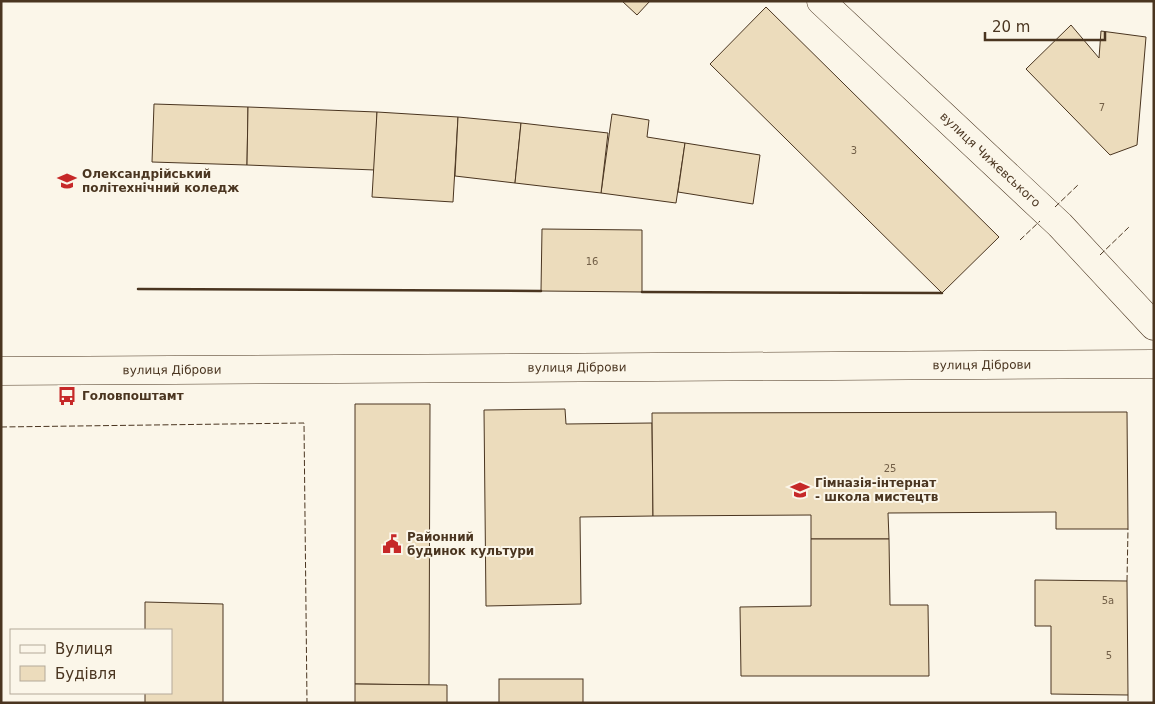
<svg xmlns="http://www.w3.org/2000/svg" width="1155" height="704" font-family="'DejaVu Sans',sans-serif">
<rect width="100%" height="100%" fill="#fbf6e9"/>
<g fill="#ecdcbc" stroke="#4a3520">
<path d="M622,1H650L637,15Z"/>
<path d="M766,7L999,237L942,293L710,64Z"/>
<path d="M1071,25L1099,58L1101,31L1146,37L1137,145L1110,155L1026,69Z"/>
<path d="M154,104L248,107L247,165L152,162Z"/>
<path d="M248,107L377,112L375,170L247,165Z"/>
<path d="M377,112L458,117L453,202L372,197Z"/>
<path d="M612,114L649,120L647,137L685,143L676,203L601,193Z"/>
<path d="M458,117L521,123L515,183L455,176Z"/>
<path d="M521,123L608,133L601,193L515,183Z"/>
<path d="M685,143L760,155L753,204L678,192Z"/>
<path d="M542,229L642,230V292L541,291Z"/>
<path d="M355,404H430L429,685L355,684Z"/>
<path d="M565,409L566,424L652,423L653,516L580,517L581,604L486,606L484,410Z"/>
<path d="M1127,412L1128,529H1056V512L888,513L889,539H811V515L653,516L652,413Z"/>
<path d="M811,539H889L890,605H928L929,676H741L740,607L811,606Z"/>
<path d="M1035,580L1127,581L1128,695L1051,694V626H1035Z"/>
<path d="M145,602L223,604V703H145V693H171V630H145Z"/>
<rect x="499" y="679" width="84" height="24"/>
<path d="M355,684L447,685V703H355Z"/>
</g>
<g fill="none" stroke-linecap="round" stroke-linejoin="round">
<g stroke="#4a3520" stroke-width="29">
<g id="pedestrian">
<path id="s1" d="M821,1L1060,225L1154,326"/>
</g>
</g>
<g stroke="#4a3520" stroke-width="29">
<g id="tertiary">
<path id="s2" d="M1,371L1154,364"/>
</g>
</g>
<use href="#pedestrian" stroke="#fbf6e9" stroke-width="28"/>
<use href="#tertiary" stroke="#fbf6e9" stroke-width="28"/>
<g stroke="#4a3520" stroke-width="1" stroke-dasharray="6 2.5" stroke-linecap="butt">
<path d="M1055,207L1079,184"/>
<path d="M1020,240L1040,221"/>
<path d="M1100,255L1129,227"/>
<path d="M1,427L304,423L307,703"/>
<path d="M1127,581L1128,529"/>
<path d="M1128,695V703"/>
</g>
<g stroke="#4a3520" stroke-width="2.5">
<path d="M138,289L541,291"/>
<path d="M642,292L942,293"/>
</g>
</g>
<defs>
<g id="university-bare" transform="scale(1.5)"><path d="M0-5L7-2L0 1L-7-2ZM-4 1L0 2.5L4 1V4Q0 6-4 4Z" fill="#c62828" stroke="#fbf6e9" stroke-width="2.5" paint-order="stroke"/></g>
<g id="bus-bare" transform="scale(1.5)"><path d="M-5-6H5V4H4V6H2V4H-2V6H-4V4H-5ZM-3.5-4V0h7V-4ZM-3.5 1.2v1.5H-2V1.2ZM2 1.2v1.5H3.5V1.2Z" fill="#c62828" stroke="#fbf6e9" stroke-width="2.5" paint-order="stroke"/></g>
<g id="school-bare" transform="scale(1.5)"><path d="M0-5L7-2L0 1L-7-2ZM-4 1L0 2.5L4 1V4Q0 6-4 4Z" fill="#c62828" stroke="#fbf6e9" stroke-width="2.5" paint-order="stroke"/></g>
<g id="civic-bare" transform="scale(1.5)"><path d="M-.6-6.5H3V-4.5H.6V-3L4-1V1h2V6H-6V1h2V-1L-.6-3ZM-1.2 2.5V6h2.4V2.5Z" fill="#c62828" stroke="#fbf6e9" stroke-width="2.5" paint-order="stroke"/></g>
</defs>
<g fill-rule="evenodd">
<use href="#university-bare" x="67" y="181"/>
<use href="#bus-bare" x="67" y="396"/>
<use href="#school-bare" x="800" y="490"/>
<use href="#civic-bare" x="392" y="544"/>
</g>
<g text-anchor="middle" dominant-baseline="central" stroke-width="4" stroke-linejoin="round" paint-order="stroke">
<g font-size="10" fill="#725f47">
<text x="1102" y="107">7</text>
<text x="854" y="150">3</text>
<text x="592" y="261">16</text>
<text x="890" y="468">25</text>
<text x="1108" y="600">5а</text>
<text x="1109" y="655">5</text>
</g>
<g font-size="12" fill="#4a3520" stroke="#fbf6e9">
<text stroke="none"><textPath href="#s1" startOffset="232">вулиця Чижевського</textPath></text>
<text stroke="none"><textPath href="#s2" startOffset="981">вулиця Діброви</textPath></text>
<text stroke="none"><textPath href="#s2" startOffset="576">вулиця Діброви</textPath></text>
<text stroke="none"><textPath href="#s2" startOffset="171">вулиця Діброви</textPath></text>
</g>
<g font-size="12" font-weight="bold" fill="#4a3520" stroke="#fbf6e9" text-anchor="start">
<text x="82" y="174">Олександрійський<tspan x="82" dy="14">політехнічний коледж</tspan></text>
<text x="82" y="396">Головпоштамт</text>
<text x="815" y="483">Гімназія-інтернат<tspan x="815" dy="14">- школа мистецтв</tspan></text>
<text x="407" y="537">Районний<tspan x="407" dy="14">будинок культури</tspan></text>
</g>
</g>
<rect width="1155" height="704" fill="none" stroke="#4a3520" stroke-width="5"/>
<rect x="10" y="629" width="162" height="65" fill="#fbf6e9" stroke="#b4a999"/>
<rect x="20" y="645" width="25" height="8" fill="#fbf6e9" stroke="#b4a999"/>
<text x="55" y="654" font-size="15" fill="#4a3520">Вулиця</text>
<rect x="20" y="666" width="25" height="15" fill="#ecdcbc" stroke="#b4a999"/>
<text x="55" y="679" font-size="15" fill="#4a3520">Будівля</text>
<path d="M985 32v8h120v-8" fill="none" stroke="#4a3520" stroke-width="2.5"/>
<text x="992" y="32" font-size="15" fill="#4a3520" stroke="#fbf6e9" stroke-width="4" paint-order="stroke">20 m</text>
</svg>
